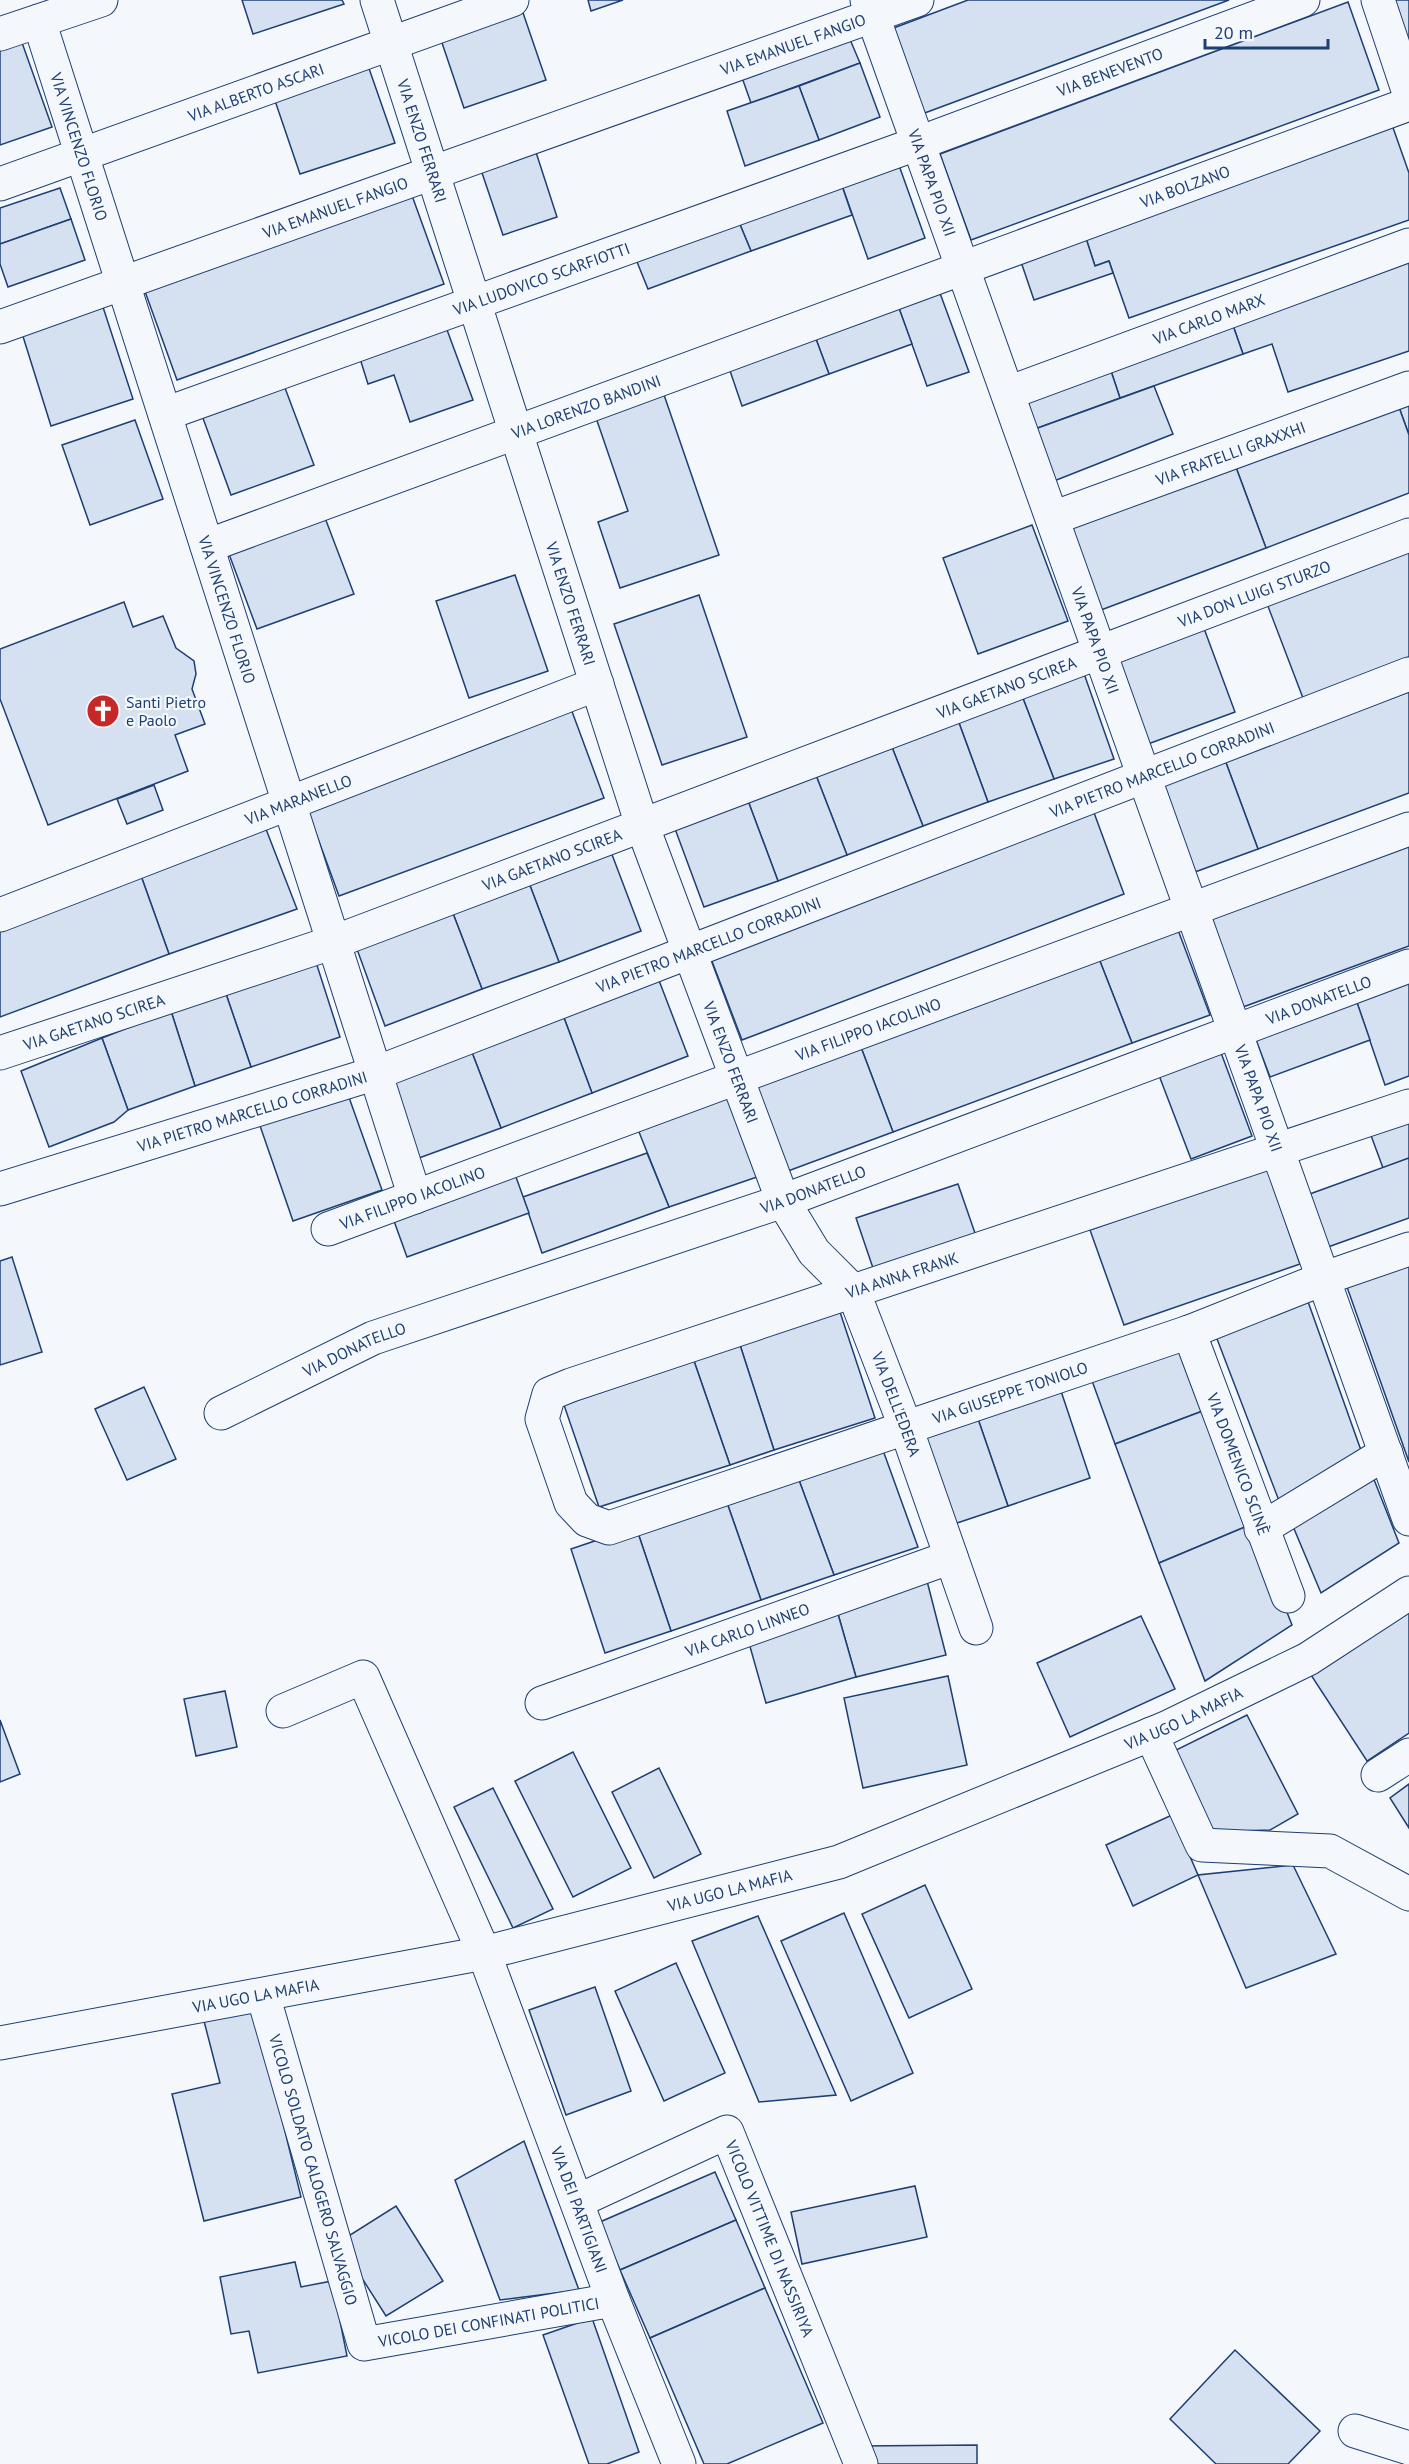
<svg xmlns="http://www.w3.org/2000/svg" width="1409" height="2464" font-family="'PT Sans',sans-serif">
<rect width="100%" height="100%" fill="#f4f7fb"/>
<g fill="#d5e0f0" stroke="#1d3f73" stroke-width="1.5">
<path d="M242,0H342L344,4L253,34Z"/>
<path d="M588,0H623L591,11Z"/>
<path d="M968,0H1229L922,114L891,29Z"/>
<path d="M1394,0H1409V45Z"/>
<path d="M1348,2L1379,90L971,240L940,154Z"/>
<path d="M520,4L546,80L464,108L438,31Z"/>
<path d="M846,30L860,63L751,103L739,69Z"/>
<path d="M20,37L52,127L0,145V44Z"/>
<path d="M365,57L395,143L300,174L271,89Z"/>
<path d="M860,63L880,117L819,140L799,86Z"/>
<path d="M799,86L819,140L745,166L727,111Z"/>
<path d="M1391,122L1409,173V220L1129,318L1109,261L1095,266L1083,229Z"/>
<path d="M533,143L557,217L503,235L478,161Z"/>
<path d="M896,157L925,238L868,259L839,177Z"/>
<path d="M839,177L852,215L751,251L736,215Z"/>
<path d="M60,188L71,219L0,244V208Z"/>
<path d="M410,190L444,284L177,380L143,286Z"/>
<path d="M736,215L751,251L648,289L633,252Z"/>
<path d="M71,219L85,260L8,287L0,264V244Z"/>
<path d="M1083,229L1095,266L1109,261L1113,273L1034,300L1018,253Z"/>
<path d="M1409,252V351L1288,392L1272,344L1243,354L1229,314Z"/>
<path d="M937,285L969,372L927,386L896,300Z"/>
<path d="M896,300L912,344L829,374L813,331Z"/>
<path d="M102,304L133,399L51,426L21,330Z"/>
<path d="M1229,314L1243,354L1120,398L1107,359Z"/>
<path d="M443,319L473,400L410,422L394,375L368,384L357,349Z"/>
<path d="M813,331L829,374L742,406L727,362Z"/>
<path d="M1107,359L1120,398L1035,429L1022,390Z"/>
<path d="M282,380L314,465L231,495L200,410Z"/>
<path d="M1154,386L1173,434L1054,481L1035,429Z"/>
<path d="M662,389L719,555L620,588L598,522L628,511L594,412Z"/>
<path d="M1409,394V435L1396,399Z"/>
<path d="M1396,399L1409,435V493L1266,548L1234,462Z"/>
<path d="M135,420L163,499L90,525L62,445Z"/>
<path d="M1234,462L1266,548L1101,610L1068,524Z"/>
<path d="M322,510L354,594L257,629L226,546Z"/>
<path d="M1032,525L1068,621L978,654L943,558Z"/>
<path d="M1409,546V657L1303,698L1266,601Z"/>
<path d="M515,575L548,671L469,698L436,601Z"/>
<path d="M699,595L747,737L662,765L614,624Z"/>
<path d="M124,602L133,627L163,616L176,648L194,661L196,674L192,689L205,724L175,735L188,771L48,825L0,699V649Z"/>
<path d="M1202,623L1235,712L1148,744L1116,654Z"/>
<path d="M1081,665L1114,759L1054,779L1019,688Z"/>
<path d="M1019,688L1054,779L988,802L955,712Z"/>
<path d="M1409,692V793L1258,849L1225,760Z"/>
<path d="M570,706L604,798L339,896L305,803Z"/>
<path d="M955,712L988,802L923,826L888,737Z"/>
<path d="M888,737L923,826L847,855L812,765Z"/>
<path d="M1225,760L1258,849L1195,872L1163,784Z"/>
<path d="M812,765L847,855L778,881L744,790Z"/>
<path d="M154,785L163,810L127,824L117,799Z"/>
<path d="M744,790L778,881L704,907L671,818Z"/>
<path d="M1093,810L1124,894L742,1040L710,956Z"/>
<path d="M264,824L297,909L169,954L140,873Z"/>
<path d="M1409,843V946L1243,1007L1209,916Z"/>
<path d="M608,844L641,931L559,962L526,875Z"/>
<path d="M140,873L169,954L0,1017V925Z"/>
<path d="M526,875L559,962L482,989L449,903Z"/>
<path d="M449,903L482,989L385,1026L354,941Z"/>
<path d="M1175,922L1210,1015L1132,1043L1096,951Z"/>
<path d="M1096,951L1132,1043L893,1132L859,1042Z"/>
<path d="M314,956L340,1037L251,1067L225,991Z"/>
<path d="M655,970L688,1056L592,1093L560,1007Z"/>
<path d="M1409,971V1076L1385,1085L1353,991Z"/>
<path d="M225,991L251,1067L195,1086L171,1011Z"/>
<path d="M1353,991L1370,1040L1270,1077L1252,1029Z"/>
<path d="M560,1007L592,1093L501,1128L468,1042Z"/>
<path d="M171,1011L195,1086L128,1110L102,1038Z"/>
<path d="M102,1038L128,1110L114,1122L49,1147L21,1071Z"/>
<path d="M468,1042L501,1128L419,1158L387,1073Z"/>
<path d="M859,1042L893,1132L788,1171L754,1081Z"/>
<path d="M1217,1042L1252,1136L1191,1159L1155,1065Z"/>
<path d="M726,1088L757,1177L669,1207L635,1122Z"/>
<path d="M346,1089L382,1190L293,1221L258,1120Z"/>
<path d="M1409,1115V1158L1383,1168L1369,1130Z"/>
<path d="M647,1153L669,1207L542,1253L523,1197Z"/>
<path d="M1409,1158V1218L1328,1247L1307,1195Z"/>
<path d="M512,1166L529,1213L407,1257L390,1210Z"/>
<path d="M1267,1168L1300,1264L1124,1325L1090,1230Z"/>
<path d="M958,1184L976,1236L874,1271L856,1218Z"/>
<path d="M12,1257L42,1352L0,1365V1261Z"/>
<path d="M1409,1265V1462L1347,1287Z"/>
<path d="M1306,1296L1363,1456L1281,1506L1214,1331Z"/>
<path d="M840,1312L875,1418L774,1450L740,1345Z"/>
<path d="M1184,1342L1208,1409L1115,1444L1091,1378Z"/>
<path d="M740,1345L774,1450L730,1465L694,1361Z"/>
<path d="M694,1361L730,1465L599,1507L564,1405Z"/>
<path d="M144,1387L176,1459L127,1480L95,1409Z"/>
<path d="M1060,1388L1090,1478L1008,1506L977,1416Z"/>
<path d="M1208,1409L1252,1524L1159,1563L1115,1444Z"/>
<path d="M977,1416L1008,1506L954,1524L924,1434Z"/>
<path d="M880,1442L918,1547L834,1575L796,1472Z"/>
<path d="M796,1472L834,1575L761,1600L725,1497Z"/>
<path d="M1373,1477L1399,1543L1321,1593L1292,1524Z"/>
<path d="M725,1497L761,1600L671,1631L636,1527Z"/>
<path d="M1252,1524L1292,1625L1205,1681L1159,1563Z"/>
<path d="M636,1527L671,1631L605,1653L571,1549Z"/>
<path d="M926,1577L946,1655L856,1677L836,1607Z"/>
<path d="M836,1607L856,1677L766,1703L747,1636Z"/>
<path d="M1409,1610V1733L1367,1761L1311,1675Z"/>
<path d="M1141,1616L1175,1689L1070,1737L1037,1663Z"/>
<path d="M948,1676L967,1765L863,1788L844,1698Z"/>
<path d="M225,1691L237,1747L196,1756L184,1699Z"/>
<path d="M1247,1715L1298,1814L1270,1830L1204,1832L1168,1754Z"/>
<path d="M0,1720L20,1774L0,1782Z"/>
<path d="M573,1752L631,1868L573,1897L515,1781Z"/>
<path d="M659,1768L701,1854L654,1878L612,1792Z"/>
<path d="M1409,1784V1828L1390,1798Z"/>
<path d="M493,1788L553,1909L513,1928L454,1807Z"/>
<path d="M1172,1815L1198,1875L1133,1906L1106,1845Z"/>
<path d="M1293,1865L1336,1954L1246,1988L1198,1875Z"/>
<path d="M925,1885L972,1989L909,2018L862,1914Z"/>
<path d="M844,1913L913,2073L851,2101L781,1941Z"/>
<path d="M758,1916L836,2095L759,2102L692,1941Z"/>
<path d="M676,1963L725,2073L664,2101L615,1991Z"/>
<path d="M595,1987L631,2091L566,2115L529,2010Z"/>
<path d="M255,2008L301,2197L204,2221L172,2094L220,2083L204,2021Z"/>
<path d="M524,2141L579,2290L500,2300L455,2180Z"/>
<path d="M715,2172L736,2220L620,2270L600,2222Z"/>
<path d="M915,2186L927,2237L802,2264L791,2212Z"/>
<path d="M396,2206L443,2281L386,2316L339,2242Z"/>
<path d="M736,2220L765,2288L650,2338L620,2270Z"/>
<path d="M295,2262L301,2287L332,2281L347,2356L258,2373L249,2331L231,2334L220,2277Z"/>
<path d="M765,2288L823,2423L727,2464H704L650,2338Z"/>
<path d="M592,2318L639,2452L607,2464H589L543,2335Z"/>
<path d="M1235,2350L1320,2431L1288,2464H1216L1170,2419Z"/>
<path d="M977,2445V2464H865L859,2446Z"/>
</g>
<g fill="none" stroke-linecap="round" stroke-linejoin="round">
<g stroke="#1d3f73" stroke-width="35">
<g id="street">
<path id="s1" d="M377,0L642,825L783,1201L814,1252L853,1291L906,1428L976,1628"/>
<path id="s2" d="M867,0L1409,1519"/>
<path d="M1378,0L1409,93"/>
<path id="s3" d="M39,21L415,1197"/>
<path d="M0,34L101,0"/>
<path id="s4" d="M0,184L512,0"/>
<path id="s5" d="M0,327L917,0"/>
<path id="s6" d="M1008,393L1409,245"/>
<path id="s7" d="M165,414L919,143L1303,0"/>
<path id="s8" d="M1053,518L1409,388"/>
<path id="s9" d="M207,546L1409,104"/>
<path id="s10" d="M0,915L597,684"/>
<path id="s11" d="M0,1053L334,942L1409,535"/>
<path id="s12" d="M1409,1106L571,1385L549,1394L542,1419L571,1503L587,1520L609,1528L1189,1332L1325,1278L1409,1249"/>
<path id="s13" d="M0,1189L376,1073L1409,674"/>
<path id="s14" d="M328,1229L1409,829"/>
<path id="s15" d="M1189,1332L1288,1596"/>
<path id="s16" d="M221,1413L373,1338L783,1201L1409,966"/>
<path d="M1261,1529L1386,1453"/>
<path id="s17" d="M542,1703L951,1557"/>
<path id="s18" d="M283,1711L363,1677L484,1953L613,2300L679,2464"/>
<path d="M1151,1734L1202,1845L1330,1851L1409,1894"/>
<path d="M1378,1775L1409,1755"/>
<path id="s19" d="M263,1995L364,2344L613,2300"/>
<path id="s20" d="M0,2043L484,1953L839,1862L1166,1728L1308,1659L1409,1593"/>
<path id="s21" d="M578,2201L727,2132L861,2464"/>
<path d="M1355,2431L1409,2448"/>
</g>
</g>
<use href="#street" stroke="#f4f7fb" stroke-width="33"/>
</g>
<defs>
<g id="church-disc" transform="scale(1.725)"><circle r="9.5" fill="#c62828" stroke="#f4f7fb"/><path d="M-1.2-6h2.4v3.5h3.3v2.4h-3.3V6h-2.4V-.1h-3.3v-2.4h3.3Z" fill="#fff"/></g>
</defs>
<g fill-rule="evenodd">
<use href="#church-disc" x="103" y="711"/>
</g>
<g text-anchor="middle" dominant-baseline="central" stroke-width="4.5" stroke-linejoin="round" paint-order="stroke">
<g font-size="16" fill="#1d3f73" stroke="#f4f7fb">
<text stroke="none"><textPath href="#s5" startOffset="842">VIA EMANUEL FANGIO</textPath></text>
<text stroke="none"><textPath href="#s7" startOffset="1005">VIA BENEVENTO</textPath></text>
<text stroke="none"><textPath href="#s4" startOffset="272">VIA ALBERTO ASCARI</textPath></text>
<text stroke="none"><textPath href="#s1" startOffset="148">VIA ENZO FERRARI</textPath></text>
<text stroke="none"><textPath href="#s3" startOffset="132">VIA VINCENZO FLORIO</textPath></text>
<text stroke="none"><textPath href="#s2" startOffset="194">VIA PAPA PIO XII</textPath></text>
<text stroke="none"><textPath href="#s9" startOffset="1042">VIA BOLZANO</textPath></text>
<text stroke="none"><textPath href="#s5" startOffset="356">VIA EMANUEL FANGIO</textPath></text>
<text stroke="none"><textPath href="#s7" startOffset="400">VIA LUDOVICO SCARFIOTTI</textPath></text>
<text stroke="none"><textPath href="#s6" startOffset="214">VIA CARLO MARX</textPath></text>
<text stroke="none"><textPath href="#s9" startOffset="404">VIA LORENZO BANDINI</textPath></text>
<text stroke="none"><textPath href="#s8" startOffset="189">VIA FRATELLI GRAXXHI</textPath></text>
<text stroke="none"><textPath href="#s11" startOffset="1336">VIA DON LUIGI STURZO</textPath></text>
<text stroke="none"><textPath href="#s1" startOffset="634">VIA ENZO FERRARI</textPath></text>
<text stroke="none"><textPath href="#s3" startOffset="618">VIA VINCENZO FLORIO</textPath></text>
<text stroke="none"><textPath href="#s2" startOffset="680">VIA PAPA PIO XII</textPath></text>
<text stroke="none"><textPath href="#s11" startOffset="1071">VIA GAETANO SCIREA</textPath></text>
<text stroke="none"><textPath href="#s13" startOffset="1236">VIA PIETRO MARCELLO CORRADINI</textPath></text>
<text stroke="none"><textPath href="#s10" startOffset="320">VIA MARANELLO</textPath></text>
<text stroke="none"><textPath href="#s11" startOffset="585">VIA GAETANO SCIREA</textPath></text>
<text stroke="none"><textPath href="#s13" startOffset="750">VIA PIETRO MARCELLO CORRADINI</textPath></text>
<text stroke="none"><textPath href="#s16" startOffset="1174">VIA DONATELLO</textPath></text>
<text stroke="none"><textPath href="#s11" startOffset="99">VIA GAETANO SCIREA</textPath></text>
<text stroke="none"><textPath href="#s14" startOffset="576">VIA FILIPPO IACOLINO</textPath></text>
<text stroke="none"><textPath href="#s1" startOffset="1120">VIA ENZO FERRARI</textPath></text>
<text stroke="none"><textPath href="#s2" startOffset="1166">VIA PAPA PIO XII</textPath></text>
<text stroke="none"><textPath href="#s13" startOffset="264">VIA PIETRO MARCELLO CORRADINI</textPath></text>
<text stroke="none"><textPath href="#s16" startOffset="634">VIA DONATELLO</textPath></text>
<text stroke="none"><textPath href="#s14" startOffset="90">VIA FILIPPO IACOLINO</textPath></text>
<text transform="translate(902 1275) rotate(-18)">VIA ANNA FRANK</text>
<text stroke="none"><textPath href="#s16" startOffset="148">VIA DONATELLO</textPath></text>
<text stroke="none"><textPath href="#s12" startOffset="1492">VIA GIUSEPPE TONIOLO</textPath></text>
<text stroke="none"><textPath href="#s1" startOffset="1504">VIA DELL'EDERA</textPath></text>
<text stroke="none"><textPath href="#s15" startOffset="141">VIA DOMENICO SCINÈ</textPath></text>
<text stroke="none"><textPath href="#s17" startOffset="218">VIA CARLO LINNEO</textPath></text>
<text stroke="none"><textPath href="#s20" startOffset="1232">VIA UGO LA MAFIA</textPath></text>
<text stroke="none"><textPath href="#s20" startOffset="746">VIA UGO LA MAFIA</textPath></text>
<text stroke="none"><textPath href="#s20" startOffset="260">VIA UGO LA MAFIA</textPath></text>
<text stroke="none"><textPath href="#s19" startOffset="182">VICOLO SOLDATO CALOGERO SALVAGGIO</textPath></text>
<text stroke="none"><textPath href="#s18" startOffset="662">VIA DEI PARTIGIANI</textPath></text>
<text stroke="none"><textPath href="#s21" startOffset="279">VICOLO VITTIME DI NASSIRIYA</textPath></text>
<text stroke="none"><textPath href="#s19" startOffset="490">VICOLO DEI CONFINATI POLITICI</textPath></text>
</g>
<g font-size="16" fill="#1d3f73" stroke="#f4f7fb" text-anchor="start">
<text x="126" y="702">Santi Pietro<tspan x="126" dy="18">e Paolo</tspan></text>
</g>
</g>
<path d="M1205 39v9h123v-9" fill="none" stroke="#1d3f73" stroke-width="3"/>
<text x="1214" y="39" font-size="18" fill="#1d3f73" stroke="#f4f7fb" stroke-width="4.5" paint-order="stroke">20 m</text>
</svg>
